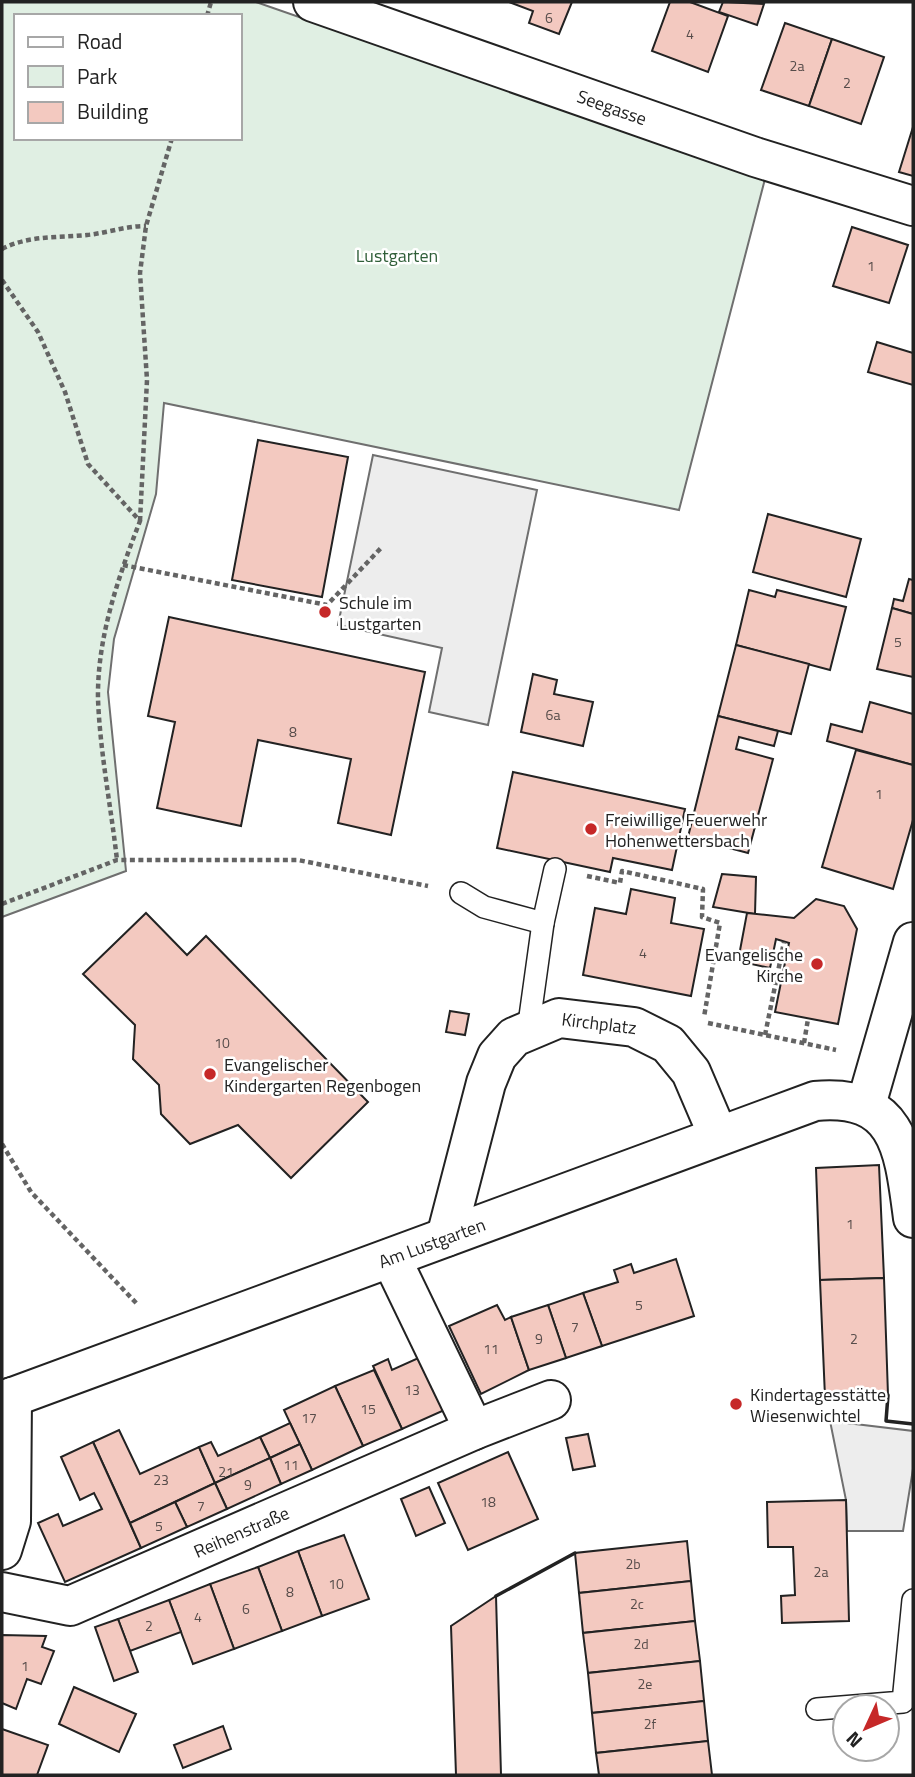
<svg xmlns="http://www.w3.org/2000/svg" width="915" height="1777" font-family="'Titillium Web',sans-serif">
<rect width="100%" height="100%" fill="#fff"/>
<path fill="#e0efe3" stroke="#6f6f6f" stroke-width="2" fill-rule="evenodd" d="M2,2H256L765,179L679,510L164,403L156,494L114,639L108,692L126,871L2,917ZM16,16H240V138H16Z"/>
<g fill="#ededed" stroke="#6f6f6f" stroke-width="2">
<path d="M373,455L537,490L488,725L429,712L442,648L338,625Z"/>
<path d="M830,1421L913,1431V1469L903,1531H847L846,1500Z"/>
</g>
<g fill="#f3c9c0" stroke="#222" stroke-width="2">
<path d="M509,2H572L559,34L529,23L533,11Z"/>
<path d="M670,2H690L728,16L708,72L652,51Z"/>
<path d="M723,2L764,4L757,25L719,12Z"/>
<path d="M785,23L832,39L809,106L761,90Z"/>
<path d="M832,39L884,57L861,124L809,106Z"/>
<path d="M913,127V176L899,172Z"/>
<path d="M852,227L908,245L889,303L833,286Z"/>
<path d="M877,342L913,353V385L868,372Z"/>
<path d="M258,440L348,457L322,597L232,580Z"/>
<path d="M768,514L861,539L846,597L753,572Z"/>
<path d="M909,579L913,580V614L892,608L894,599L903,601Z"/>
<path d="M749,590L775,597L777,590L846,607L830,670L736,645Z"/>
<path d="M892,608L913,614V677L877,669Z"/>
<path d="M169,617L425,672L391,835L338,823L351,759L258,740L241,826L157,808L175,722L148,716Z"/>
<path d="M736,645L809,664L791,734L718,716Z"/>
<path d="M533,674L557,680L554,694L593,702L583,746L521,732Z"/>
<path d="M870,702L913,714V765L827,741L831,724L862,732Z"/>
<path d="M718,716L778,731L774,746L739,737L736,749L773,759L748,853L688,837Z"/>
<path d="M856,750L913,765V820L893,889L822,867Z"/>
<path d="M513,772L685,809L672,870L613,858L610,872L497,848Z"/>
<path d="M722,874L756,877L755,914L713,907Z"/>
<path d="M631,889L675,898L671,923L704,929L691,996L583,975L595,908L626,914Z"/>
<path d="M816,899L844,906L857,929L838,1024L775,1012L789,943L776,939L770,968L738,961L747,913L794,918Z"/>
<path d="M146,913L187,955L206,936L368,1102L291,1178L238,1125L190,1144L161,1114L159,1085L133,1059L135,1025L83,974Z"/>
<path d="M450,1011L469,1014L465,1035L446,1032Z"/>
<path d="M879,1165L884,1278L820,1280L816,1168Z"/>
<path d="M676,1259L694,1316L602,1346L583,1293L618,1282L614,1270L631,1264L634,1273Z"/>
<path d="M884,1278L888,1395L825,1397L820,1280Z"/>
<path d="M583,1293L602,1346L566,1358L548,1305Z"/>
<path d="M497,1305L505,1320L511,1317L529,1370L481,1394L449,1326Z"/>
<path d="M548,1305L566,1358L529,1370L511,1317Z"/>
<path d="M425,1355L449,1408L402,1429L373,1366L388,1359L392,1370Z"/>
<path d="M374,1370L402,1429L363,1446L335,1386Z"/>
<path d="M335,1386L363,1446L312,1470L284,1410Z"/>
<path d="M290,1423L300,1444L270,1458L260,1437Z"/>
<path d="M119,1430L140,1474L199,1447L215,1483L130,1523L93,1442Z"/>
<path d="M588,1434L595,1466L573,1470L566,1438Z"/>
<path d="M260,1437L270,1458L215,1483L199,1447L211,1442L218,1456Z"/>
<path d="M93,1442L141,1548L65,1582L38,1523L58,1514L63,1526L102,1509L94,1493L80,1500L61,1457Z"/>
<path d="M300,1444L312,1470L281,1484L270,1458Z"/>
<path d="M508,1452L538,1519L468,1550L438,1483Z"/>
<path d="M270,1458L281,1484L227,1509L215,1483Z"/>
<path d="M215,1483L227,1509L187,1527L175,1502Z"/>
<path d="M429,1487L445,1523L416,1536L401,1499Z"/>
<path d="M846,1500L849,1621L782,1623L781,1596L795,1595L793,1547H768L767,1502Z"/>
<path d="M175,1502L187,1527L141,1548L130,1523Z"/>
<path d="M344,1535L369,1599L322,1616L298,1551Z"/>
<path d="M687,1541L691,1581L579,1593L575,1553Z"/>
<path d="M298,1551L322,1616L282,1631L258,1567Z"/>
<path d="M258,1567L282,1631L234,1649L210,1584Z"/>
<path d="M691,1581L695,1621L583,1633L579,1593Z"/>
<path d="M210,1584L234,1649L193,1664L169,1600Z"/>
<path d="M496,1596L501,1775H456L451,1626Z"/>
<path d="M169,1600L181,1632L130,1651L118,1619Z"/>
<path d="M118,1619L138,1672L114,1681L95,1627Z"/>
<path d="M695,1621L700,1661L588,1673L583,1633Z"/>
<path d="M2,1635L46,1636L42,1647L54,1651L41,1684L27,1679L16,1709L2,1703Z"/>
<path d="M700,1661L704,1701L592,1713L588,1673Z"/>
<path d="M74,1687L136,1714L119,1752L59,1724Z"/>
<path d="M704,1701L708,1741L596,1753L592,1713Z"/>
<path d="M223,1726L231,1749L183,1768L174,1745Z"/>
<path d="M2,1729L48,1745L37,1775H2Z"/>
<path d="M708,1741L712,1775H599L596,1753Z"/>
</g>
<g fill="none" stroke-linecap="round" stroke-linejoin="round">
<g stroke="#222" stroke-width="24">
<g id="lane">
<path d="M461,893L484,907L543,923"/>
<path d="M528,1031L543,923L555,869"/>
<path d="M817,1709L903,1702L913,1600"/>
</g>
</g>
<g stroke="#222" stroke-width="42">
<g id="street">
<path id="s1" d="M313,2L755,157L913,206"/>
<path d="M866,1105L913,942"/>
<path id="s2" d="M446,1237L486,1083L497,1056L514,1037L559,1018L634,1027L668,1044L691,1072L718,1135"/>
<path d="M391,1258L474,1430"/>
<path d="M2,1550L11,1521L12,1397"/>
<path id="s3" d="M2,1592L70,1606L474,1430L551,1400"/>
</g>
</g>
<g stroke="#222" stroke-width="42">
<g id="secondary">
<path id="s4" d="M2,1401L815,1101C900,1093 904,1151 913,1218"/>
</g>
</g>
<g stroke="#646464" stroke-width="4.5" stroke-dasharray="5 3.5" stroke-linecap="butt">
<path d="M207,16L211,2"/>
<path d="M2,249C29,235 58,238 87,235C107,233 125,226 146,226"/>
<path d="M2,280L38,332L65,392L88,464L140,521C118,578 97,638 98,699C100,752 111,807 117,860"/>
<path d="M140,521L147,380L140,273L146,226L172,138"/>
<path d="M123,565L327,605L381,548"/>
<path d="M587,876L620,883L622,871L703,889L702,917L720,923L704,1017"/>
<path d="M2,904L117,860H298L428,886"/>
<path d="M708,1023L836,1050"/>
<path d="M765,1035L784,942"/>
<path d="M804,1043L808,1019"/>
<path d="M2,1144L31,1192L138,1305"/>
</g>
<use href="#lane" stroke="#fff" stroke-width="21"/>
<use href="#street" stroke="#fff" stroke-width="38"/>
<use href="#secondary" stroke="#fff" stroke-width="38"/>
<g stroke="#222" stroke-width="3.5">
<path d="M888,1395L886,1421L913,1424"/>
<path d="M496,1596L575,1553"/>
</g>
</g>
<g fill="#c62828" stroke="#fff" stroke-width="2.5">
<circle cx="325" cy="612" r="7"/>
<circle cx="591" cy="829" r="7"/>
<circle cx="817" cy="964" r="7"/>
<circle cx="210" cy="1074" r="7"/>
<circle cx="736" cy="1404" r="7"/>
</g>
<g text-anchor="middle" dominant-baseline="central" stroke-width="5" stroke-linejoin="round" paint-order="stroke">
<g font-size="14" fill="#564c4a">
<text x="549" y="17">6</text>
<text x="690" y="33">4</text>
<text x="797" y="65">2a</text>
<text x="847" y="82">2</text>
<text x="871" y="265">1</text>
<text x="898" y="641">5</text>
<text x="553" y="714">6a</text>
<text x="293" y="731">8</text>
<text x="879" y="793">1</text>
<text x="643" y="952">4</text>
<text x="222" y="1042">10</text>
<text x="850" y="1223">1</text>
<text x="639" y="1304">5</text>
<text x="575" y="1326">7</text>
<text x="539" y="1338">9</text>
<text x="854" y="1338">2</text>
<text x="491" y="1348">11</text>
<text x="412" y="1389">13</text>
<text x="368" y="1408">15</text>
<text x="309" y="1417">17</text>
<text x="291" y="1464">11</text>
<text x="226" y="1471">21</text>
<text x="161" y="1479">23</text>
<text x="248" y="1484">9</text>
<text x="488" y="1501">18</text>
<text x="201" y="1505">7</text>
<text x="159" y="1525">5</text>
<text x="633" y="1563">2b</text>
<text x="821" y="1571">2a</text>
<text x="336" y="1583">10</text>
<text x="290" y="1591">8</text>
<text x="637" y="1603">2c</text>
<text x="246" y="1608">6</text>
<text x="198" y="1616">4</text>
<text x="149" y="1625">2</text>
<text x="641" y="1643">2d</text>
<text x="25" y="1665">1</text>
<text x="645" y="1683">2e</text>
<text x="650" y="1723">2f</text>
</g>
<g font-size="18" fill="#222" stroke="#fff">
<text stroke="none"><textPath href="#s1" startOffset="317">Seegasse</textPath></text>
<text stroke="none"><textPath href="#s2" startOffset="303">Kirchplatz</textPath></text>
<text stroke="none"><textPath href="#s4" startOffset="458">Am Lustgarten</textPath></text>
<text stroke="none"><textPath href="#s3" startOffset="256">Reihenstraße</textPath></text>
</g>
<g font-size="18" fill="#2f5e38" stroke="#fff">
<text x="397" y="255">Lustgarten</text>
</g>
<g font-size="18" fill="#222" stroke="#fff" text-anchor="start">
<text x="339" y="602">Schule im<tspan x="339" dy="21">Lustgarten</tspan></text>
<text x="605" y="819">Freiwillige Feuerwehr<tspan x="605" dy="21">Hohenwettersbach</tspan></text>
<text x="803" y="954" text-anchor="end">Evangelische<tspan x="803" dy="21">Kirche</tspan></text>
<text x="224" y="1064">Evangelischer<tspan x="224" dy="21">Kindergarten Regenbogen</tspan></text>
<text x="750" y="1394">Kindertagesstätte<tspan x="750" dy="21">Wiesenwichtel</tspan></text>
</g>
</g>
<rect width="915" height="1777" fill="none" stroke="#222222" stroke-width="7"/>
<rect x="14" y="14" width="228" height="126" fill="#ffffff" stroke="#a7a7a7" stroke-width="2"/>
<rect x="28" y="37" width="35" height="10" fill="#ffffff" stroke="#a7a7a7" stroke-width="2"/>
<text x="77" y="49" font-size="21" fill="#222222">Road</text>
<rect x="28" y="66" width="35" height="21" fill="#e0efe3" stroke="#a7a7a7" stroke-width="2"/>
<text x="77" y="84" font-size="21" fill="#222222">Park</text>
<rect x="28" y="102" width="35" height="21" fill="#f3c9c0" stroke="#a7a7a7" stroke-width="2"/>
<text x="77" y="119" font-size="21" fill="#222222">Building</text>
<g transform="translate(866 1728) rotate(226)"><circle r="33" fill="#ffffff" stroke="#a7a7a7" stroke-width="2"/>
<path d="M0-5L12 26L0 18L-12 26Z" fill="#c62828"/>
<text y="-10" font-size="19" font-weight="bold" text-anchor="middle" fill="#222222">N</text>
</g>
</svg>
